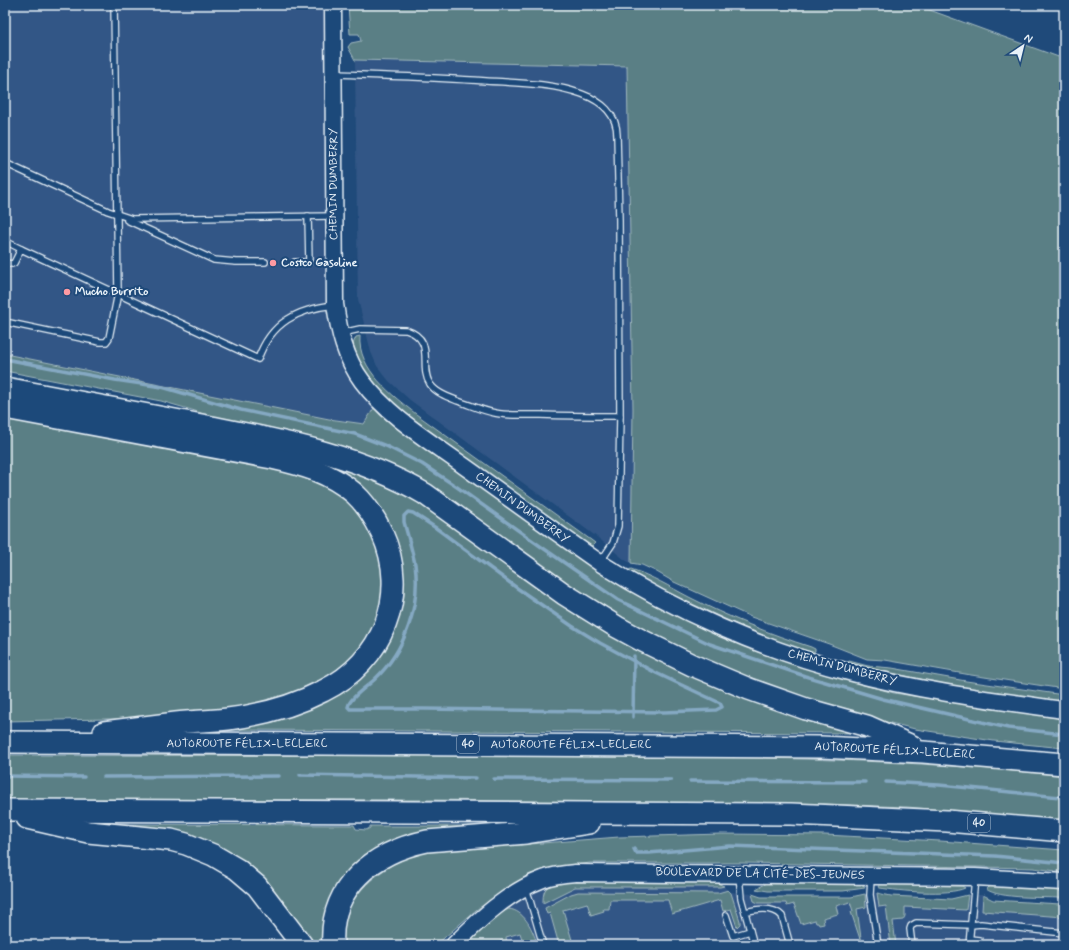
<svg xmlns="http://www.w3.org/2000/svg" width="1069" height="950" font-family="Mynerve,sans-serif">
<rect width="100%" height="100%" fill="#1f4a7a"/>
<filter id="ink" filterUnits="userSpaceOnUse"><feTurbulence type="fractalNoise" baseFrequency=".025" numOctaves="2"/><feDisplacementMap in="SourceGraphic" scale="8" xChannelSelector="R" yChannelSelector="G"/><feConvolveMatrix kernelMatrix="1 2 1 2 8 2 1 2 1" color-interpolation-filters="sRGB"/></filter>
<g filter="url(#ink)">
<g fill="#335786">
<path d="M5,5H327L334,335L337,351L352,381L374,408L365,424L329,419L5,354Z"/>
<path d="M355,60L628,66L633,409L631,563L625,560L597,537L410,400L389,381L377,366L371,352L358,299Z"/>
<path d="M565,881H712L721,884L730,892L752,894L761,897H851L877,893L891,896L951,899L966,895H983L993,900L1060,904L1064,903V945H466L514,902L529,893L549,885Z"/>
</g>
<g fill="#5a7f85" stroke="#a1b8be">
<path d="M348,5H916L1064,59V689L971,675L885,660L867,659L829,644L751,617L674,582L655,571L642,565L631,563L633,409L627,66L355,60L348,47L351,43L361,41L359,34H350Z"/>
<path d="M360,336C357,369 393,396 416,414L591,540L595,543L592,546L583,542L556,523L400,409L372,382L359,360L353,344L356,337Z"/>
<path d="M5,354L329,419L364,424L374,408L380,415L564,548L620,585L674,613L713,632L758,652L827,675L894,693L1064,719V748L994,741L915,729L854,714L810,701L707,663L601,609L441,496L192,410L161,401L5,371Z"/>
<path d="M5,417L304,473L352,499L383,555L385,600L360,653L326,683L247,709L158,718L5,721Z"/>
<path d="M240,439L335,463L409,493L540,587L850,728V733L224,730L308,705L395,621L372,501Z"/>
<path d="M631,569C652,576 670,587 689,597C728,617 770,634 811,647L815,649V651L811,653L806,652L742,627L647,583L630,572L629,570Z"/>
<path d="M849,661L868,666L892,668L966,681L1064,695V702L955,686L852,665L848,662Z"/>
<path d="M5,755C197,756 388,755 580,756C742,757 903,758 1064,776V821L907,807L826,804L431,800L5,799Z"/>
<path d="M112,824L354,825L356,829L366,830L370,828V826H507L373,854L326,945H310L255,877Z"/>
<path d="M721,834L825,835L940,841L1064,850V872L1033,868L977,867L741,863H590L554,868L528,875L476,910L436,945H342C343,936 343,923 346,915C359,883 387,866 416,853L619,837Z"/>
<path d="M582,879L712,881L724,886L720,887H575L543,903C543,899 543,894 545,890C550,881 573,881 582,879Z"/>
<path d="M769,882L863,884L865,888L843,891H768L756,889Z"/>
<path d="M880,884L962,886L965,888C948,896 899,891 880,888L878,887Z"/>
<path d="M991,886L1064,890V897L1060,898C1043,897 999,899 986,889Z"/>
<path d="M728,890L731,893L740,921V924L737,927L731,909L723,911L720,900L672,914L668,900H610L609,909H603L604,911L591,915L587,903L563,910L572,940L559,945L550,913L547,914L545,908L571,894L578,892L718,893Z"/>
<path d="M877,893L891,896L951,899L968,895L966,910L905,907V916L903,920L893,921L896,945H891L886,906L879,907Z"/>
<path d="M752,894L761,897H851L865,894L866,907L857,909L862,945L851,912L853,911L850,902L836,906L838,914L823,918L824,924L819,925L818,923H816L815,920L801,924L794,904L787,906L786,903H758L754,901Z"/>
<path d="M983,895L993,900L1060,904L1064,903V917L982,911Z"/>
<path d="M509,909C524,911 531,927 536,940L523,942L520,933L506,937L507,945L501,940L496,945H466L502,912Z"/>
</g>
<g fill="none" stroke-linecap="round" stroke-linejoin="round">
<g stroke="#85a9c3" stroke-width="3.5">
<path d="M5,359L115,380L162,387L241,410L355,434L386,446L422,464L457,487L543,548L618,600L710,644L805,676L883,699L1008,728L1064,734"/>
<path d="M408,512L413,513L436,528L517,588L572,626L600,643L656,673L720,703L722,707L716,710L664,712L424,709H350L348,707C349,698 368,686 375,679C405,651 421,605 415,564C412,550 408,536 404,522V516Z"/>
<path d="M633,717L634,656"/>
<path d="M300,775L476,778"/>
<path d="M5,776L84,777"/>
<path d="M104,777L279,776"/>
<path d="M494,779L671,780"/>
<path d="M690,781L865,782"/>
<path d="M886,782L939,785L1060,797"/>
<path d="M634,849L636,853H649L730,846L995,856L1064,863"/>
</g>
<g stroke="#e8f1f8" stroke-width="8">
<g id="lane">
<path d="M335,74C385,76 436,77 486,81C518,83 552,83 582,94C601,101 617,114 617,135L619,220L620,416"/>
<path d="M5,163L108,211L132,219L333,216"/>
<path d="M127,220L214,260L236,262H265"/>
<path d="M5,241L21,249"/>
<path d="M295,262H309L308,216"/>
<path d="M5,263L12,264L14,263L21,249L258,359C271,322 298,309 334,305"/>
<path d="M5,322L100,342H106L109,338L118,293L114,5"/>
<path d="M342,333L360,329L406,330C437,340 418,366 430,384C436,393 448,397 458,401C470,405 483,411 495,413C510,416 526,415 541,415C567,416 594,416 620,416L618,526L613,543L601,561"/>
<path d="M739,875L741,898L754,945"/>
<path d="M871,878L870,895L878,945"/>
<path d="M525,888L529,897L543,945"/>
<path d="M745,912C756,909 773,906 782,916L790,945"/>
<path d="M726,915L733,936L750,931"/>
<path d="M970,939L979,940"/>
<path d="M912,945L910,929L911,926L916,923L971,925L981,924L1064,933"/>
<path d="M969,945L975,878"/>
</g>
</g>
<g stroke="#e8f1f8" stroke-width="19">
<g id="secondary">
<path d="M333,5L335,304C339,332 345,358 362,381C388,416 428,440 464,466C509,498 554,531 600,563C675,611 763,650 849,672C919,691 992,700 1064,710"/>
<path d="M454,945C480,919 508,892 543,879C553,875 565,874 576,873L975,877L1064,882"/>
</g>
</g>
<g stroke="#e8f1f8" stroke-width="24">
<g id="highway">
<path d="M5,388C72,401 140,413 207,426C282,441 359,455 425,494L564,594L617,627L639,639L692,665L749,689L806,709L867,726L912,746"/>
<path d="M5,408L272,458C303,465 329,472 354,493C366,504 375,518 382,533C410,594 383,662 323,691C294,706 260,715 228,719C210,721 193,721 176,723C152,726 128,729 104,732"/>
<path d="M5,742L821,747L923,752L1064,764"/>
<path d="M5,810L791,814L947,821L1064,831"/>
<path d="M27,818L88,832L171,840L186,844L213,855L237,869L257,886L302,945"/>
<path d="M333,945C329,886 374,852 427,841L526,833L589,823"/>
</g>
</g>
<use href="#lane" stroke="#1f4a7a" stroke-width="5.5"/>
<use href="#secondary" stroke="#1f4a7a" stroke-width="16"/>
<use href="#highway" stroke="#1f4a7a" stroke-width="21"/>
</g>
</g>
<g fill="#ff9aa2" stroke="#1f4a7a" stroke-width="1.5">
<circle cx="273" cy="263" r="4"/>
<circle cx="67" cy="292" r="4"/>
</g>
<g text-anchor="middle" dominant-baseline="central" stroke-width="4" stroke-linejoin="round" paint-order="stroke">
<g fill="#1f4a7a" stroke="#acbfd2" stroke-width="1">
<rect x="457" y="735" width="22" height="18" rx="3"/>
<rect x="968" y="814" width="22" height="18" rx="3"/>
</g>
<g font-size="11" font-weight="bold" fill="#e8f1f8">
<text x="468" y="744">40</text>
<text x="979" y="823">40</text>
</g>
<g font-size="12" fill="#e8f1f8" stroke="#1f4a7a">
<text transform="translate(334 184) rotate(-90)">CHEMIN DUMBERRY</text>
<text transform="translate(522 508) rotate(36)">CHEMIN DUMBERRY</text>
<text transform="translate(842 668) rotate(15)">CHEMIN DUMBERRY</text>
<text x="247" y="744">AUTOROUTE FÉLIX-LECLERC</text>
<text x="571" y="745">AUTOROUTE FÉLIX-LECLERC</text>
<text transform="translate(895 751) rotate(3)">AUTOROUTE FÉLIX-LECLERC</text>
<text transform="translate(760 874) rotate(1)">BOULEVARD DE LA CITÉ-DES-JEUNES</text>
</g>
<g font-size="12" font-weight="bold" fill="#e8f1f8" stroke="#1f4a7a" text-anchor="start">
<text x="281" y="263">Costco Gasoline</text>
<text x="75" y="292">Mucho Burrito</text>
</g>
</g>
<rect width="1069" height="950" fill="none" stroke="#1f4a7a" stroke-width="20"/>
<rect x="10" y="10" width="1049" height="930" fill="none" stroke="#e8f1f8" stroke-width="1.5" filter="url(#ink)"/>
<g transform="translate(1023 46) rotate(35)" stroke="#1f4a7a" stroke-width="3" paint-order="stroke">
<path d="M0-3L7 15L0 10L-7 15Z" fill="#e8f1f8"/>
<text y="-6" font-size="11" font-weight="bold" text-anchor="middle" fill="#e8f1f8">N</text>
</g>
</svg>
